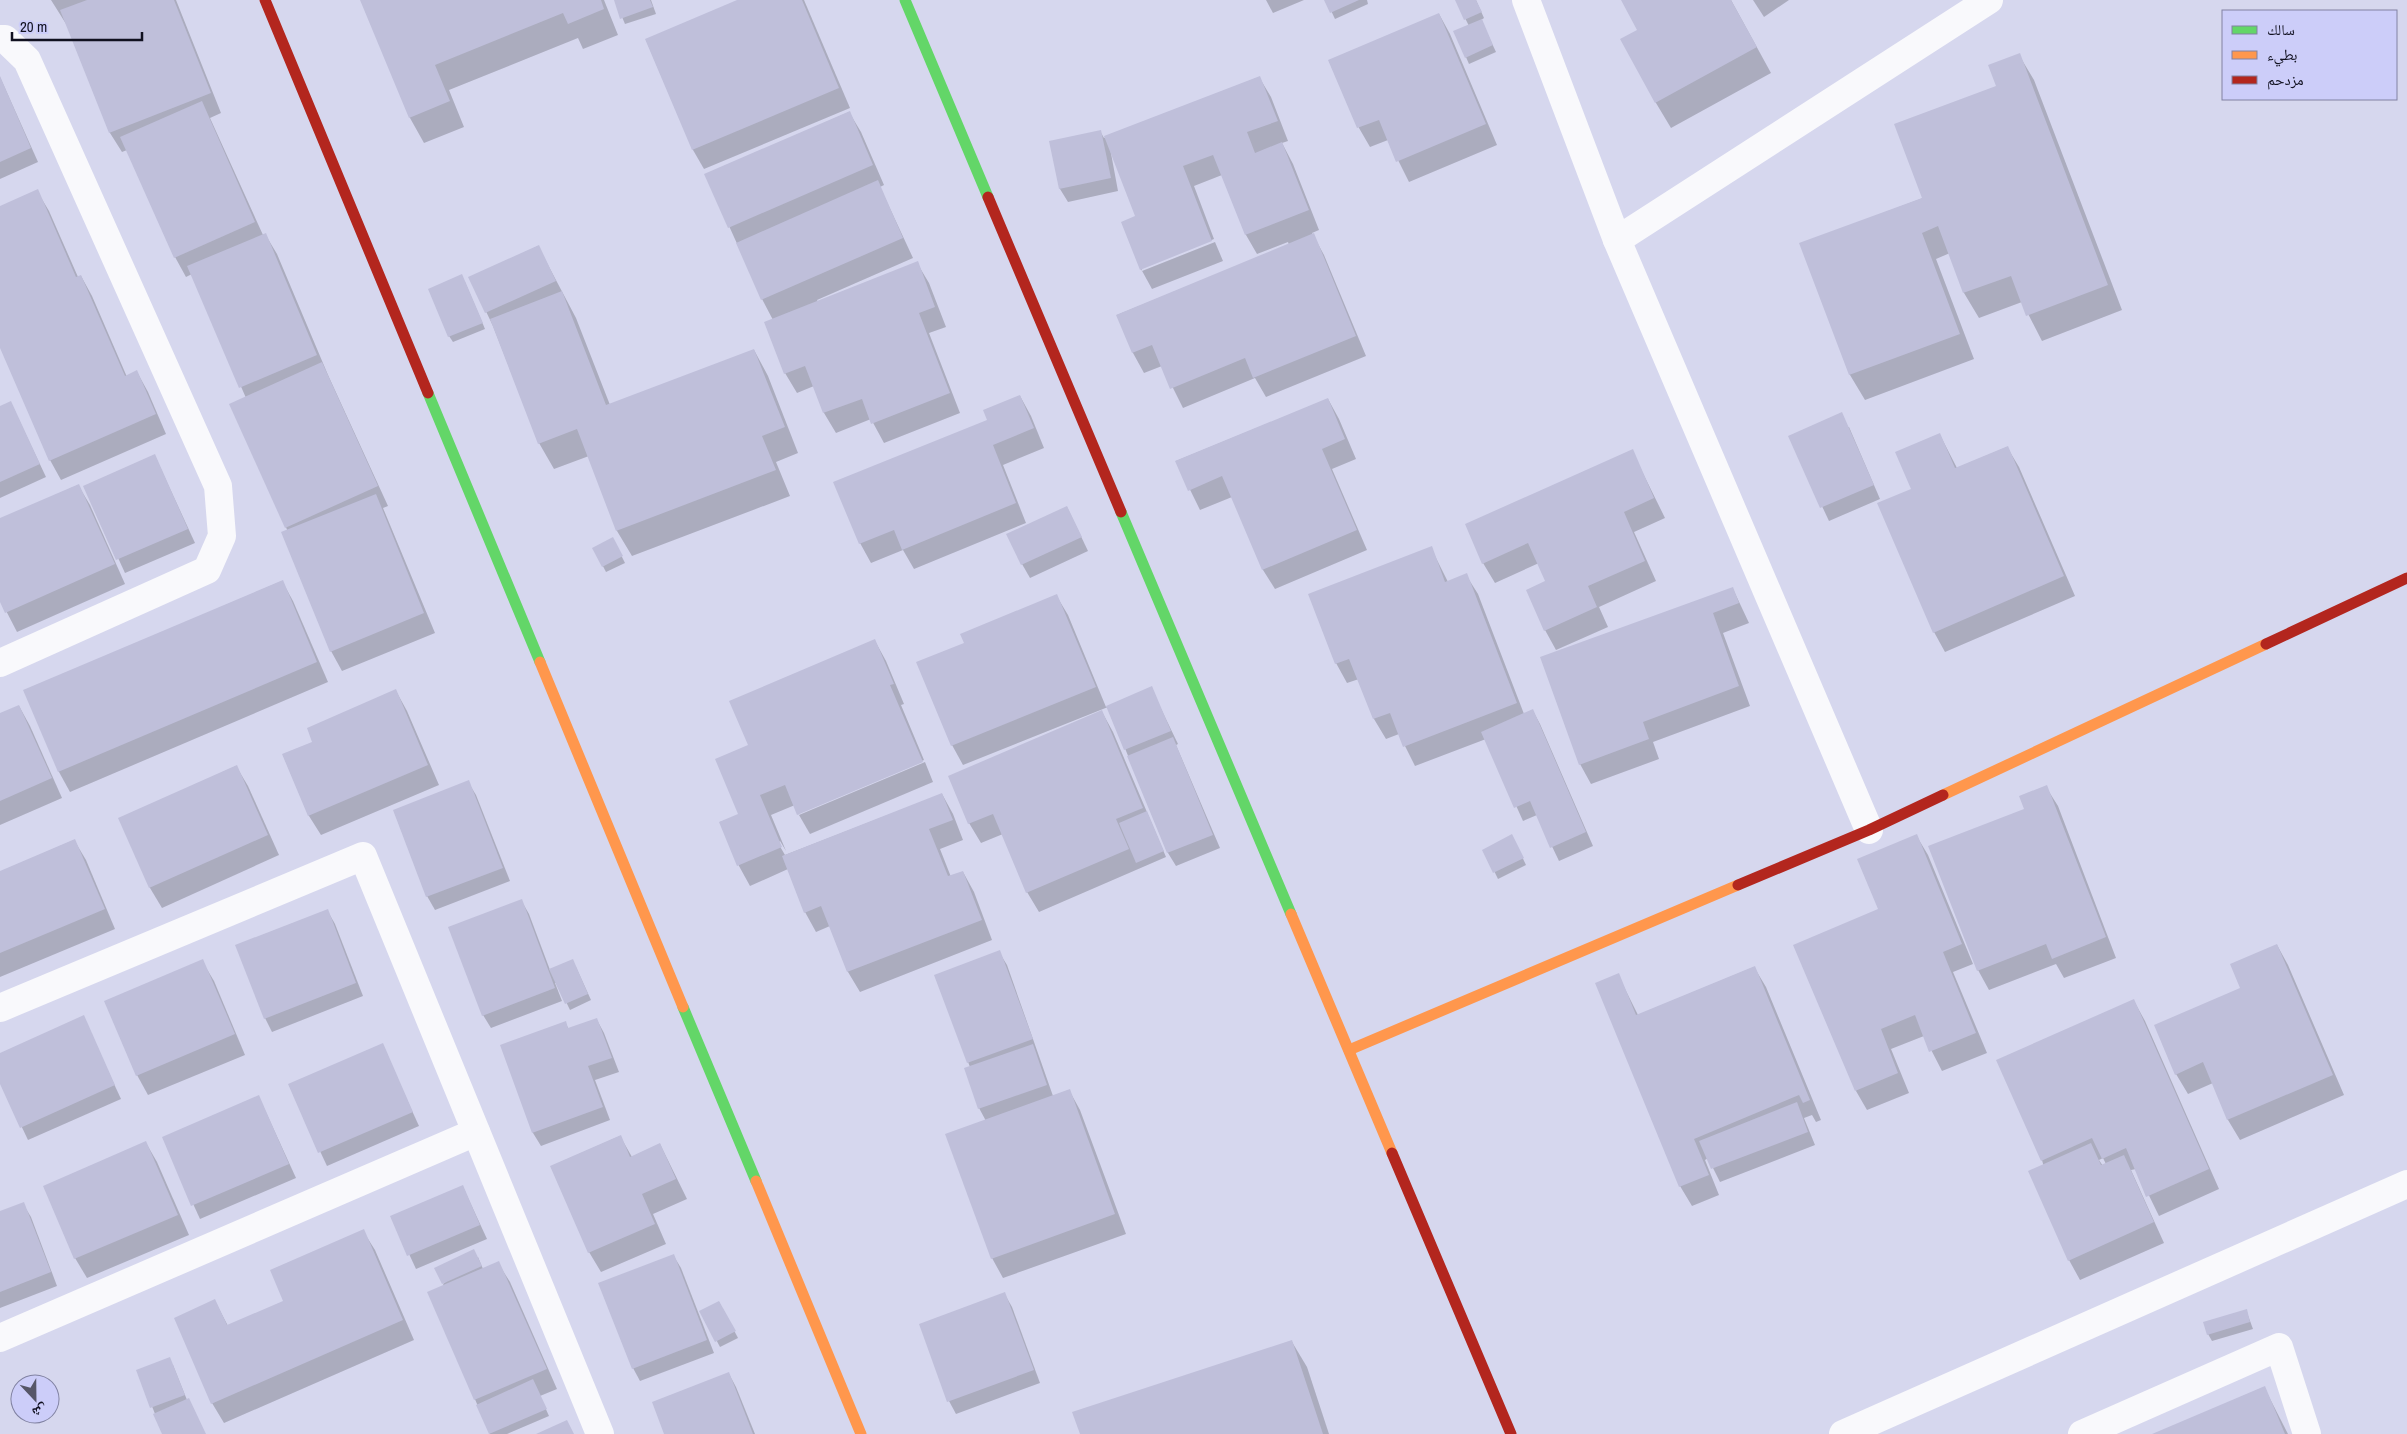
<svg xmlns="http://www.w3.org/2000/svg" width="2407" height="1434" font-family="'Archivo Narrow','Noto Naskh Arabic',sans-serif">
<rect width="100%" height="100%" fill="#d6d7ee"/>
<g fill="#0003" fill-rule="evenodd">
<path d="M51,0H176L221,113L210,118L263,235L265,234L277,254L328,375L388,506L383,508L435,633L342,671L331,651L286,527L246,398L192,274L186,277L175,257L127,150L122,152L110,133L68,27Z"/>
<path d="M361,0H604L618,35L583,49L578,38L449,90L464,127L424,143L410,118Z"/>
<path d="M615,0H651L656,14L625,24Z"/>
<path d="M740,0H804L850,108L704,169L693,150L646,40Z"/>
<path d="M1266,0H1304L1273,13Z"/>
<path d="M1326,0H1367L1368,4L1335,19Z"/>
<path d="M1456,0H1476L1484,18L1481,20L1496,52L1469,64L1455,32L1469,26Z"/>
<path d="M1622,0H1731L1771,73L1671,128L1656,103L1639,31Z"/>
<path d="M1753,0H1789L1764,17Z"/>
<path d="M1439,14L1450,34L1497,145L1409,182L1388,140L1370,147L1359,128L1329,61Z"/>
<path d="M2019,55L2034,80L2122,310L2042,341L2022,302L1979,318L1964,293L1950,253L1936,259L1974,359L1865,400L1850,375L1801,244L1923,198Z"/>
<path d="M0,77L38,162L0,179Z"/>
<path d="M1259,77L1271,97L1288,141L1282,143L1293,164L1319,230L1312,233L1324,255L1366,356L1266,397L1255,378L1183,408L1162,366L1144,373L1133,353L1117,315L1289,245L1288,242L1257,254L1246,235L1222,175L1194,186L1214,239L1142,268V271L1215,242L1223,261L1152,289L1141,269L1137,216L1110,148L1118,191L1068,202L1060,189L1051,142L1100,131L1104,138Z"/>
<path d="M849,112L861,132L884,185L880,187L913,258L817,300L818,302L917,263L929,283L946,327L929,333L960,413L884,443L871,419L836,433L824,413L814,386L797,393L785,373L773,320L762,299L706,175Z"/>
<path d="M37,191L49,211L78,277L81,276L92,296L127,377L137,372L148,392L166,434L61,480L50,460L0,345V207Z"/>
<path d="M538,246L576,318L610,405L754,350L768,376L798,453L776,462L790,496L632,556L617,531L589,456L554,469L539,443L493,326L470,278Z"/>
<path d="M465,282L485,329L453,342L449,336Z"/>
<path d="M1020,396L1031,416L1044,448L1003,465L1026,523L914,569L903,550L871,563L860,543L989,420Z"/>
<path d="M1328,399L1339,419L1356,459L1332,469L1367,550L1275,589L1263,570L1232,497L1200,510L1176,461Z"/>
<path d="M11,403L46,477L0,498V408Z"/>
<path d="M1849,427L1880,499L1829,521L1789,436Z"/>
<path d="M1940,435L1957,468L2007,447L2019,467L2075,596L1945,652L1934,632Z"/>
<path d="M1632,451L1665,518L1634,532L1656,581L1599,607L1608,627L1556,650L1545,630L1547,582L1539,563L1495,583L1483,563Z"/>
<path d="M155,456L195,543L125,573L85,486Z"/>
<path d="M78,485L90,505L125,584L17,632L0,599V520Z"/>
<path d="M1067,507L1088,551L1030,578L1022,564Z"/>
<path d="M616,545L625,563L606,572L594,549Z"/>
<path d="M1431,548L1448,582L1466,575L1478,594L1524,714L1533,711L1540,724L1593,846L1559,861L1537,815L1523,821L1486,739L1415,766L1399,734L1386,739L1374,719L1359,679L1347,683L1336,663Z"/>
<path d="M282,581L293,601L328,682L70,792L59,772L25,691Z"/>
<path d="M1733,589L1749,623L1723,633L1750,706L1653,742L1659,759L1591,784L1580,764Z"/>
<path d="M1056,595L1068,615L1106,707L1151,688L1178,744L1176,745L1220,848L1176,866L1168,853L1108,707L963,765L952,745L965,643Z"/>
<path d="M875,641L886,661L904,704L901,705L924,760L799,813V815L795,805L771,815L786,851L780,841L778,843L785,855L942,794L953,814L963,840L940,849L951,877L963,872L974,892L992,940L860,992L848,972L830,926L816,932L805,912L788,869L750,886L739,866L720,822L740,815L749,746Z"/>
<path d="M396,691L407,711L439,785L321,835L309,816L283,755L314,743Z"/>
<path d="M19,706L30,726L62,798L0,825V715Z"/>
<path d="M1102,712L1113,732L1166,857L1039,912L1027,892L1003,834L981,843L969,823Z"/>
<path d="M925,762L933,782L810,834L799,815Z"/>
<path d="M236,766L248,786L279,855L162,908L150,888L120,819Z"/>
<path d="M468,782L476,795L510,881L435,910L427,896L394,811Z"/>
<path d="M2046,787L2058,806L2116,958L2064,978L2056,964L1989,990L1978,970L2026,810Z"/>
<path d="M1916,835L1928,855L1973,964L1953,972L1987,1053L1942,1071L1924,1036L1891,1049L1909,1093L1867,1110L1856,1091Z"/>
<path d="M74,840L86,860L115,929L0,977V872Z"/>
<path d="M1515,842L1526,865L1498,879L1484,850Z"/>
<path d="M521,900L529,914L550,970L576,967L591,1000L570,1010L557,983H555L562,1001L491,1028L483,1015Z"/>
<path d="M327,910L335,924L363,996L272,1032L265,1018Z"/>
<path d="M2277,945L2288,965L2344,1095L2240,1140L2228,1120L2213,1083L2188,1094L2176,1074Z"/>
<path d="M999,952L1007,965L1053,1096L1069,1090L1080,1110L1126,1234L1003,1278L992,1258L986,1121L979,1108L970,1067L935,976Z"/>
<path d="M202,961L214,981L245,1055L148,1095L137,1075Z"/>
<path d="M1754,967L1766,987L1821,1120L1816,1122L1812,1115L1804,1118L1815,1145L1720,1182L1708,1158L1705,1160L1719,1195L1692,1206L1680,1186L1618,975L1638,1015Z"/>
<path d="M2134,1001L2145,1021L2219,1189L2159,1216L2136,1169L2131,1170L2164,1243L2080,1280L2069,1260L2042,1160ZM2103,1158L2106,1164L2103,1166L2099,1160Z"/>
<path d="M83,1017L121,1099L28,1140L0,1081V1054Z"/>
<path d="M597,1020L604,1033L619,1072L595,1080L610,1120L541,1146L533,1133L502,1046L565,1023L569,1029Z"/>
<path d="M382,1045L419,1126L327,1166L289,1085Z"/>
<path d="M259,1097L296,1178L200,1219L163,1138Z"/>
<path d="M620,1136L632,1157L660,1144L687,1199L653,1214L666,1244L601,1272L589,1252L552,1166Z"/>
<path d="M146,1143L157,1162L189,1235L87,1278L75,1258Z"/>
<path d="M463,1187L487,1239L416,1269L392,1217Z"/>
<path d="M23,1204L31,1217L57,1286L0,1308V1213Z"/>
<path d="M363,1231L375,1250L414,1340L224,1423L212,1403L215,1301L228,1326L284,1302Z"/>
<path d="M673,1255L681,1268L714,1353L640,1381L633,1368Z"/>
<path d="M478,1257L483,1269L498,1263L510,1282L557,1389L540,1396L549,1416L507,1434H490L429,1293L444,1286L443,1284Z"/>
<path d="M1004,1293L1012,1307L1040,1383L956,1414L949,1401Z"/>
<path d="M719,1302L738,1338L720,1347L701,1311Z"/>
<path d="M2246,1310L2253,1329L2212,1341L2208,1334Z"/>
<path d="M1292,1342L1307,1367L1329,1434H1081Z"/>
<path d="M173,1365L187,1400L205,1434H163L138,1371Z"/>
<path d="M729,1374L736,1387L755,1434H666Z"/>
<path d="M2264,1387L2288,1434H2156Z"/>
</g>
<g fill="#bfbfda">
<path d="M87,0H174L211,93L109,133L60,10Z"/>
<path d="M360,0H601L604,9L568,24L563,13L435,65L450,101L409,118Z"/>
<path d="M614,0H650L653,7L620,19Z"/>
<path d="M737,0H802L839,88L692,150L645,39Z"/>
<path d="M1324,0H1359L1330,13Z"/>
<path d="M1455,0H1476L1482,12L1464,20Z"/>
<path d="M1621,0H1731L1757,47L1655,103L1620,39L1637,30Z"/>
<path d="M1439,13L1486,124L1396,162L1379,120L1357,128L1328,60Z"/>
<path d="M1482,19L1493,45L1465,58L1453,31Z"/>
<path d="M2020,53L2108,285L2026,316L2011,276L1963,293L1938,226L1922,233L1960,334L1849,375L1799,243L1922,198L1894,124L1996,86L1988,65Z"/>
<path d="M0,76L31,148L0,162Z"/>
<path d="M1260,76L1278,121L1247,132L1255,153L1282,142L1309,210L1245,235L1213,155L1183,166L1212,241L1140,270L1121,222L1135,216L1104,136Z"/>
<path d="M202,101L255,222L174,258L120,137Z"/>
<path d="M850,111L873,165L728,228L704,174Z"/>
<path d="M1101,130L1111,178L1059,189L1049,141Z"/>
<path d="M878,180L903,238L761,300L736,243Z"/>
<path d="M38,189L76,277L81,275L125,376L137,370L156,414L49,461L0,348V206Z"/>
<path d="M266,233L317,355L239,388L187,266Z"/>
<path d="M1314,233L1356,336L1253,378L1245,358L1170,389L1152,345L1132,353L1116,315Z"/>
<path d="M539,245L556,281L485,313L468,277Z"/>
<path d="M918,261L935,307L919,313L950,393L871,424L862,399L823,413L805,366L784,374L764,322Z"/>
<path d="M462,274L483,323L448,337L428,289Z"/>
<path d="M562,291L606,405L754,349L785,427L762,436L776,470L616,531L577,429L538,444L490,319Z"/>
<path d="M322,362L378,486L285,528L229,404Z"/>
<path d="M1020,395L1034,428L993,445L1016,503L902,550L894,530L859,544L833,482L987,420L983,410Z"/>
<path d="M1328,398L1345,439L1322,449L1357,530L1262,570L1222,476L1188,491L1175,461Z"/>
<path d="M11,401L40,464L0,482V406Z"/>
<path d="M1842,412L1874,485L1820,508L1788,436Z"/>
<path d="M1940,433L1955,468L2008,446L2064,576L1933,633L1877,503L1911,489L1895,452Z"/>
<path d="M1633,449L1654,498L1624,512L1645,561L1588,586L1597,607L1544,631L1526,590L1545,581L1528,543L1482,564L1465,524Z"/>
<path d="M155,454L188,529L116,560L83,486Z"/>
<path d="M79,484L115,564L5,613L0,602V518Z"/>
<path d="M376,494L424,613L330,652L281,532Z"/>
<path d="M1067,506L1082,537L1021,565L1006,534Z"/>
<path d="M613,537L623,556L602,567L592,548Z"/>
<path d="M1432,546L1445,582L1467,573L1517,703L1403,747L1390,713L1373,719L1349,659L1335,664L1308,594Z"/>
<path d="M283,580L317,662L58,772L23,690Z"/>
<path d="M1733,587L1739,603L1713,613L1739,686L1643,722L1649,739L1579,765L1540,657Z"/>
<path d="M1057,594L1096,687L951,746L916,662L964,643L960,634Z"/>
<path d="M875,639L894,684L890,685L923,762L797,815L785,785L760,795L782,847L737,866L719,822L738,814L715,759L748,745L729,701Z"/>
<path d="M1152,686L1171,731L1124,750L1106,706Z"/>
<path d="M396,689L428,765L308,816L282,754L312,742L307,728Z"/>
<path d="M19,705L52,778L0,801V713Z"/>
<path d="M1533,709L1586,832L1550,848L1530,801L1514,808L1481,732Z"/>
<path d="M1102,710L1143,808L1116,819L1129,849L1026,893L993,814L968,824L948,776Z"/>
<path d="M1173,737L1213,835L1167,853L1127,756Z"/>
<path d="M237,765L268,835L149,888L118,818Z"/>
<path d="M469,780L503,868L426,897L393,810Z"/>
<path d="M2047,785L2106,937L2052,959L2046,944L1977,971L1928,846L2024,809L2019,796Z"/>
<path d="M942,793L953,820L929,829L948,876L963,871L982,920L847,972L821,906L804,913L782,856Z"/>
<path d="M1147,811L1164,851L1136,863L1119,823Z"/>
<path d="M1512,834L1524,858L1493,873L1482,850Z"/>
<path d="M1917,834L1962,944L1943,952L1976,1033L1929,1052L1915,1015L1881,1029L1898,1073L1855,1091L1793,945L1878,909L1857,859Z"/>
<path d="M75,839L105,909L0,953V871Z"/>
<path d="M522,899L555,988L482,1016L448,927Z"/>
<path d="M328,909L356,983L264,1019L235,945Z"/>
<path d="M2277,944L2333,1075L2227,1120L2203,1062L2175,1075L2154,1025L2240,988L2230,964Z"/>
<path d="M1000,950L1033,1039L967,1063L934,975Z"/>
<path d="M203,959L235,1034L136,1076L104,1001Z"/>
<path d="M573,959L588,994L565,1004L549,969Z"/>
<path d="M1755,966L1810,1100L1803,1103L1799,1095L1694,1139L1709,1175L1679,1187L1595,983L1619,973L1636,1015Z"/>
<path d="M2134,999L2209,1169L2146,1197L2126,1148L2102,1159L2092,1138L2041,1161L1996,1060Z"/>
<path d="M84,1015L115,1085L20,1128L0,1084V1053Z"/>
<path d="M597,1018L612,1058L588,1066L603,1107L532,1133L500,1045L566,1021L568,1028Z"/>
<path d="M383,1043L413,1112L318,1153L288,1084Z"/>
<path d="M1033,1044L1047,1085L978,1109L964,1068Z"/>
<path d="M1070,1089L1115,1214L991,1259L945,1134Z"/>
<path d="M259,1095L289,1164L191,1206L162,1137Z"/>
<path d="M1797,1102L1808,1132L1711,1169L1699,1141Z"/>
<path d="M621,1135L630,1157L660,1143L676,1179L642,1194L655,1224L588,1253L550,1166Z"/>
<path d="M146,1141L178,1215L74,1259L43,1186Z"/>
<path d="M2091,1143L2101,1165L2124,1155L2154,1222L2068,1261L2028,1171Z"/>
<path d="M463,1185L480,1225L407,1256L390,1216Z"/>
<path d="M24,1202L51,1272L0,1292V1211Z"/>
<path d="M364,1229L403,1320L211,1404L174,1318L215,1299L227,1325L283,1301L270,1270Z"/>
<path d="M474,1249L482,1266L442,1284L434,1268Z"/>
<path d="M674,1254L707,1340L632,1369L598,1283Z"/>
<path d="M499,1261L547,1369L474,1400L427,1292Z"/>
<path d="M1005,1292L1034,1370L947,1402L919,1324Z"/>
<path d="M719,1301L736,1331L715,1342L699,1311Z"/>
<path d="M2247,1309L2250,1322L2207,1335L2203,1322Z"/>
<path d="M1292,1340L1323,1434H1080L1072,1412Z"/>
<path d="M170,1357L185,1395L150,1408L136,1370Z"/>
<path d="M729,1372L753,1434H664L652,1402Z"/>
<path d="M533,1379L547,1409L489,1434L476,1405Z"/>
<path d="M2265,1386L2285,1434H2152Z"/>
<path d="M189,1398L206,1434H162L153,1414Z"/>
<path d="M567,1420L574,1434H536Z"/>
</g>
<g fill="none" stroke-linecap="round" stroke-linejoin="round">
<g stroke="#f9f9fc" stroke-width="28">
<path d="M1526,0L1617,240L1869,830"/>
<path d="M0,39H5L27,60L218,486L222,536L207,570L0,663"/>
<path d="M1617,240L1989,0"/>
<path d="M0,1008L363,856L600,1434"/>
<path d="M0,1338L476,1132"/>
<path d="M1843,1434L2407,1184"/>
<path d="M2082,1434L2279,1347L2307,1434"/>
</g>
<g stroke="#63d668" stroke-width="11">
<path d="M905,0L988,197"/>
<path d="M428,393L540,662"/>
<path d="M1121,512L1291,914"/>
<path d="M683,1007L756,1181"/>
</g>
<g stroke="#ff974d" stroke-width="11">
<path d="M540,662L683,1007"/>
<path d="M1943,795L2266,644"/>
<path d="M1291,914L1392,1153"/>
<path d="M1349,1050L1738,885"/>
<path d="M756,1181L861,1434"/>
</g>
<g stroke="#b3261e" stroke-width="11">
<path d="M265,0L428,393"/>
<path d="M988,197L1121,512"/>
<path d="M2266,644L2407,578"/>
<path d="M1738,885L1869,830L1943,795"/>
<path d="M1392,1153L1511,1434"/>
</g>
</g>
<rect x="2222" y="10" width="175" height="90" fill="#cccdf9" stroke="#8182a2"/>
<rect x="2232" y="26" width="25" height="8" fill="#63d668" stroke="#8182a2"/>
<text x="2267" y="35" font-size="15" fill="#111120">سالك</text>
<rect x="2232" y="51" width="25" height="8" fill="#ff974d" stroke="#8182a2"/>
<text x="2267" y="60" font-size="15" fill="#111120">بطيء</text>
<rect x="2232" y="76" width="25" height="8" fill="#b3261e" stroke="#8182a2"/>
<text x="2267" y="85" font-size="15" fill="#111120">مزدحم</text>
<g transform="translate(35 1399) rotate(158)"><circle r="24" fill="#cccdf9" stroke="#8182a2"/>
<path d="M0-4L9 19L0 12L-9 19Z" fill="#565668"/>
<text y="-8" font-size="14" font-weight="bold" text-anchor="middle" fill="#111120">ش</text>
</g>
<path d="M12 32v8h130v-8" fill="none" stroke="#111120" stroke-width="2.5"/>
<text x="20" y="32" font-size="15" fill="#111120" stroke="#cccdf9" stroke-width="4" paint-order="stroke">20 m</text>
</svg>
